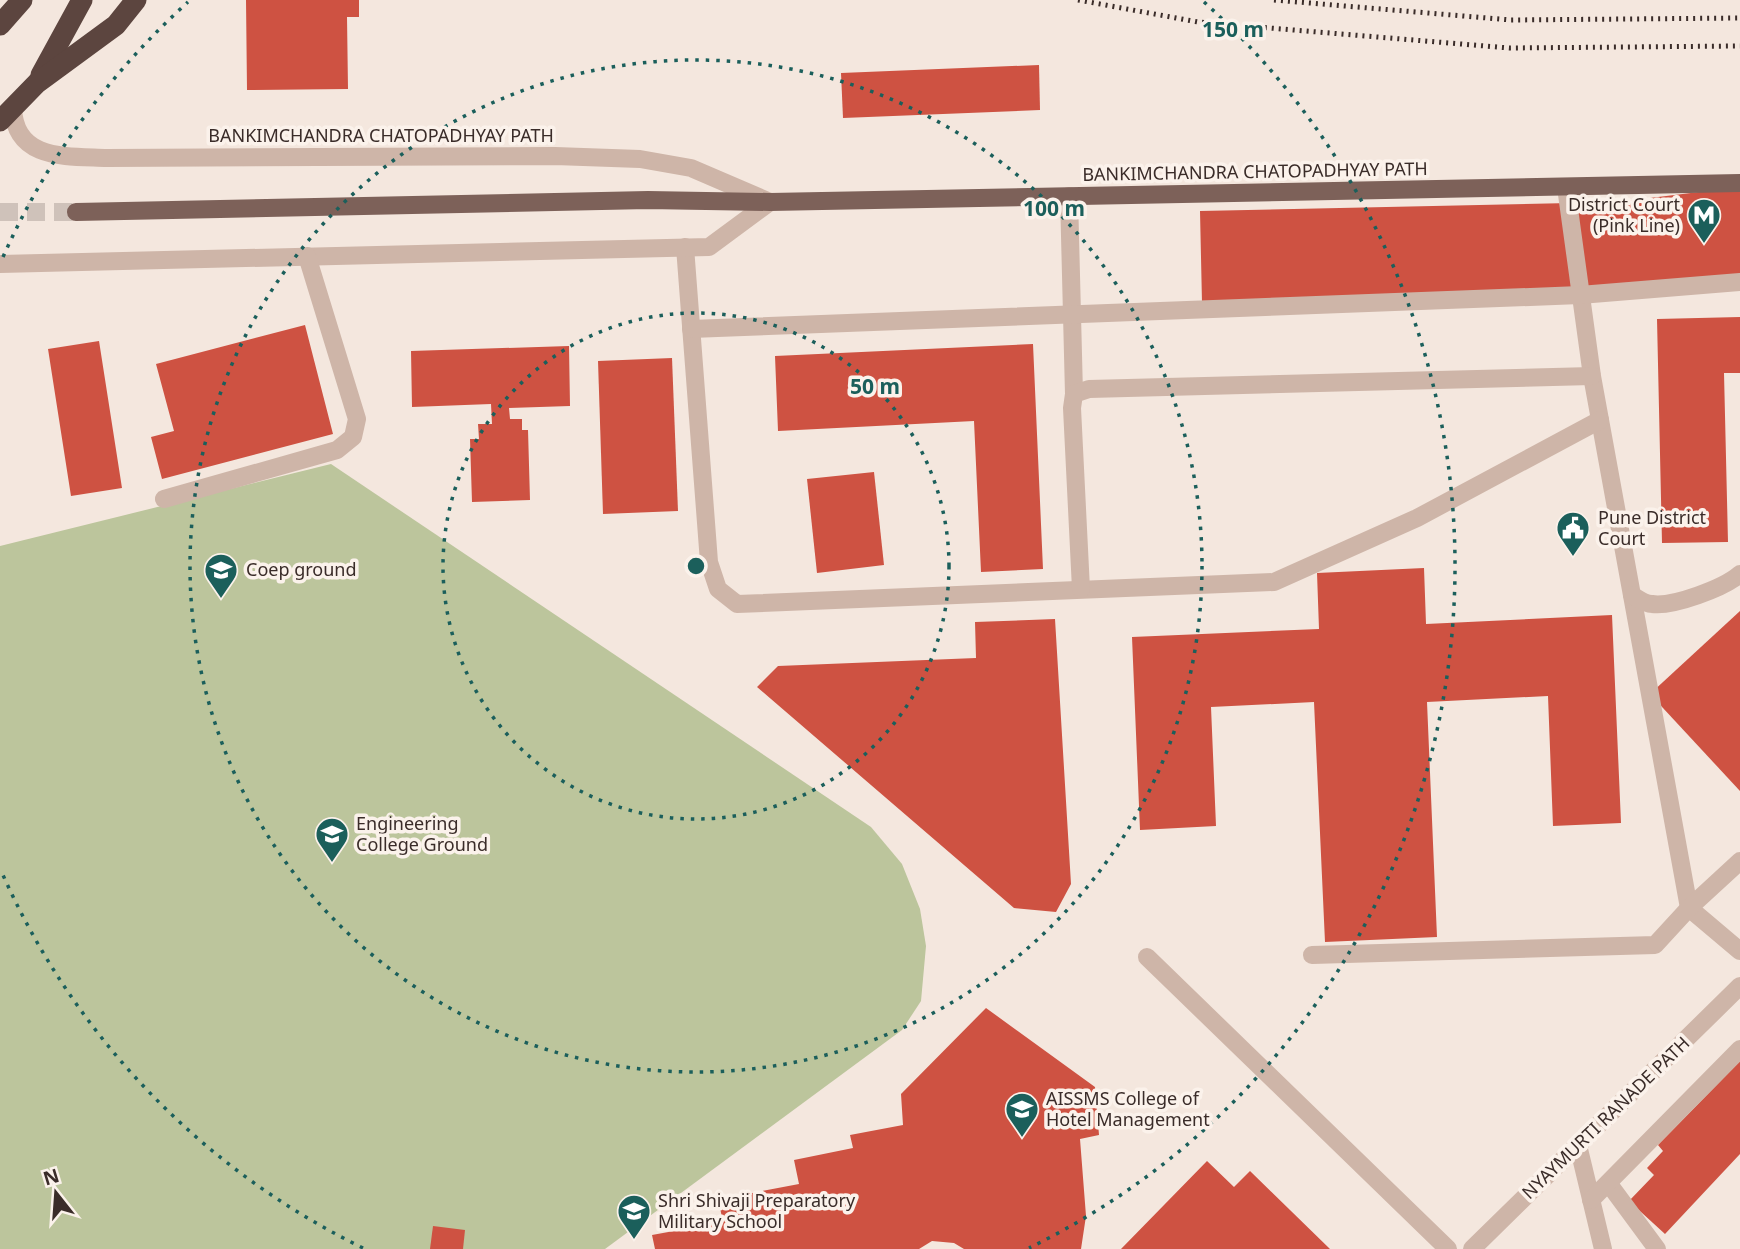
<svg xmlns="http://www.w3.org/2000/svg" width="1740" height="1249" font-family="'Noto Sans',sans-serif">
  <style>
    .green { fill: #bcc59c }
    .building { fill: #ce5242 }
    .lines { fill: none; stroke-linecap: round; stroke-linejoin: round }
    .major-tunnel { stroke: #cfc2ba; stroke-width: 18; stroke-dasharray: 18 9; stroke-linecap: butt }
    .minor { stroke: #ceb5a8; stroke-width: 18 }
    .major { stroke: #7d6159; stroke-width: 18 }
    .highway { stroke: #5c453f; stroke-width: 21 }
    .rail { stroke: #3a2c29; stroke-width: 5; stroke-dasharray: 2 5; stroke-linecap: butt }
    .ring { fill: none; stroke: #1b5f5b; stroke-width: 3.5; stroke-dasharray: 3.5 7 }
    .labels { text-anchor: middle; stroke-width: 7; stroke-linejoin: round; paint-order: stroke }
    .street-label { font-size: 18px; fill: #3a2c29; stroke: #fbf2eb }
    .poi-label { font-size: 18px; fill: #3a2c29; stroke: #fbf2eb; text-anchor: start }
    .centre { fill: #1b5f5b; stroke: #fbf2eb; stroke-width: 3.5 }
    .ring-label { font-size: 21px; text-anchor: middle; font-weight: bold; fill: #1b5f5b; stroke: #fbf2eb; stroke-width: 7; stroke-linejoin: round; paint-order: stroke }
  </style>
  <rect width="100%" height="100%" fill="#f4e7de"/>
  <polygon class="green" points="331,464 871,827 902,864 920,909 926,946 921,1001 902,1030 605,1249 0,1249 0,546"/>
  <g class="building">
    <polygon points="246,0 359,0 359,17 347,17 348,89 247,90"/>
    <polygon points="1039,65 1040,110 843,118 841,73"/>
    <polygon points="1740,187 1740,275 1620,286 1202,303 1200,211 1617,202"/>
    <polygon points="1740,317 1740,373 1724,373 1728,542 1662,543 1657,319"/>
    <polygon points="305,325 333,434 162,479 151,437 174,431 156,364"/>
    <polygon points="99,341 122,488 71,496 48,349"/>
    <polygon points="1033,344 1043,569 981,572 974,421 778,431 775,356"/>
    <polygon points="569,346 570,406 509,408 510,419 522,419 522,430 528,430 530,500 472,502 470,439 479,439 478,424 492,424 491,404 412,407 411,351"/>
    <polygon points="672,358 678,511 603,514 598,361"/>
    <polygon points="874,472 884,565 817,573 807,479"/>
    <polygon points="1424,568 1426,624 1612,615 1621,823 1553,826 1548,696 1427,702 1437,937 1325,942 1314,702 1211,707 1216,826 1140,830 1132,637 1319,629 1317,573"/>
    <polygon points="1740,611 1740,791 1650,694"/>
    <polygon points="1055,619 1071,884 1056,912 1014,908 757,687 778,666 976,658 975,622"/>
    <polygon points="986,1008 1095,1087 1099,1135 1080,1139 1086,1216 1081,1249 964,1249 954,1243 932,1241 919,1249 655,1249 652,1235 723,1222 720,1208 748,1202 747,1194 799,1184 794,1160 853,1148 850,1135 903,1125 901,1094"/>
    <polygon points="1740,1061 1740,1154 1665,1234 1629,1201 1654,1175 1647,1168 1663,1151 1658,1145"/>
    <polygon points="1207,1161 1234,1187 1250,1171 1330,1249 1121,1249"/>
    <polygon points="433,1226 465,1230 463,1249 430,1249"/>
  </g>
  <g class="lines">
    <polyline class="major-tunnel" points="0,212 76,212"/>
    <g class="minor">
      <path d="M13,108c2,53 54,48 94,50l448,-2 85,3 51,9 79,34"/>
      <polyline points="1566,187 1592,376 1689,908 1740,951"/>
      <polyline points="1069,196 1074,394"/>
      <polyline points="685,247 709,562 718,589 737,604 1274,582 1417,518 1600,420"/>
      <polyline points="0,264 709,247 770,202"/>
      <polyline points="691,329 1580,295 1740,282"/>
      <polyline points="164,499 337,450 353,437 357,419 307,256"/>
      <polyline points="1081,589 1072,408 1074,394 1089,389 1592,376"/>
      <path d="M1632,595c5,3 13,9 20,9 21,3 72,-16 88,-30"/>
      <polyline points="1312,955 1655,945 1689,908 1740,861"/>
      <polyline points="1147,957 1448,1249"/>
      <polyline points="1578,1145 1603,1249"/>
      <polyline points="1609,1184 1657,1249"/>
      <polyline points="1591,1200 1740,1049"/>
      <polyline points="1472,1249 1740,986"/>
    </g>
    <polyline class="major" points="76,212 648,200 770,202 1740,183"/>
    <g class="highway">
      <polyline points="0,25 22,0"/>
      <polyline points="41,75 82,0"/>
      <polyline points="0,121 37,83 116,25 136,0"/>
    </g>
    <g class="rail">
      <polyline points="1078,0 1198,22 1509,48 1740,46"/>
      <polyline points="1274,0 1511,20 1740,18"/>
    </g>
  </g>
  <g class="ring">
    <circle cx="696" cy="566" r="253"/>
    <circle cx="696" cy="566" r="506"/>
    <path d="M363 1248A759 759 0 0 1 3 875M3 257A759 759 0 0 1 188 2M1204 2A759 759 0 0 1 1029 1248"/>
  </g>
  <defs>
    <symbol id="metro-pin" viewBox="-11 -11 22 30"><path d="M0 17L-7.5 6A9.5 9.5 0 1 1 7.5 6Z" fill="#1b5f5b" stroke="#fbf2eb"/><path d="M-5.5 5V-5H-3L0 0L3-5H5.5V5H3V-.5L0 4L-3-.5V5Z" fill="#fff"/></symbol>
    <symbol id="civic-pin" viewBox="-11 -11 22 30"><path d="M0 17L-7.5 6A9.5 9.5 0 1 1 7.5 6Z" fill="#1b5f5b" stroke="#fbf2eb"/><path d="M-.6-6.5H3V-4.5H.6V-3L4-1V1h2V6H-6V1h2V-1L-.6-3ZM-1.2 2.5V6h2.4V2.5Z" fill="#fff"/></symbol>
    <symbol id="university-pin" viewBox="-11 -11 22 30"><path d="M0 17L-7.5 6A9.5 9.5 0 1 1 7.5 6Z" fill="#1b5f5b" stroke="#fbf2eb"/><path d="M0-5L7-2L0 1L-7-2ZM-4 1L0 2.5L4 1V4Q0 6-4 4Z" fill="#fff"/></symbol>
    <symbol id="school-pin" viewBox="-11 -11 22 30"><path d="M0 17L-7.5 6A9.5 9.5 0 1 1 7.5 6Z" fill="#1b5f5b" stroke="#fbf2eb"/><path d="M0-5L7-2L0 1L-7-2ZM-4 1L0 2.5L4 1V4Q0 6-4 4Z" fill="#fff"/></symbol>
  </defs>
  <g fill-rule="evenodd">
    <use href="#metro-pin" x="1685" y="196" width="38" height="52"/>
    <use href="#civic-pin" x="1554" y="509" width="38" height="52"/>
    <use href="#university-pin" x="202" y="551" width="38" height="52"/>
    <use href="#university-pin" x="313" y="815" width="38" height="52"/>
    <use href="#university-pin" x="1003" y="1090" width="38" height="52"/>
    <use href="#school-pin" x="615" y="1192" width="38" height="52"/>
  </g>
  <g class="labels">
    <g class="street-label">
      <text x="381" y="142">BANKIMCHANDRA CHATOPADHYAY PATH</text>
      <text transform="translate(1255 172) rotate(-1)" y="6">BANKIMCHANDRA CHATOPADHYAY PATH</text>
      <text transform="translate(1606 1118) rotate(-44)" y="6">NYAYMURTI RANADE PATH</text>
    </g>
    <g class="poi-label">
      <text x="1680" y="211" text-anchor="end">District Court<tspan x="1680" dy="21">(Pink Line)</tspan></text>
      <text x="1598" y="524">Pune District<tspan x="1598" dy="21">Court</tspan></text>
      <text x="246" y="576">Coep ground</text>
      <text x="356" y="830">Engineering<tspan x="356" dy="21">College Ground</tspan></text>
      <text x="1046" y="1105">AISSMS College of<tspan x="1046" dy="21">Hotel Management</tspan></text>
      <text x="658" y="1207">Shri Shivaji Preparatory<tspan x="658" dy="21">Military School</tspan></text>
    </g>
  </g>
  <circle cx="696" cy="566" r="10" class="centre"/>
  <g class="ring-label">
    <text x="1233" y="37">150 m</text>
    <text x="1054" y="216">100 m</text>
    <text x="875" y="394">50 m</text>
  </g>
  <g transform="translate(56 1193) rotate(343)" stroke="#fbf2eb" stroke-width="5" paint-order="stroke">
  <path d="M0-5L12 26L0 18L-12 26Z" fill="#3a2c29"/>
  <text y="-10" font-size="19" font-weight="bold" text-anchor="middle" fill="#3a2c29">N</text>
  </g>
</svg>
